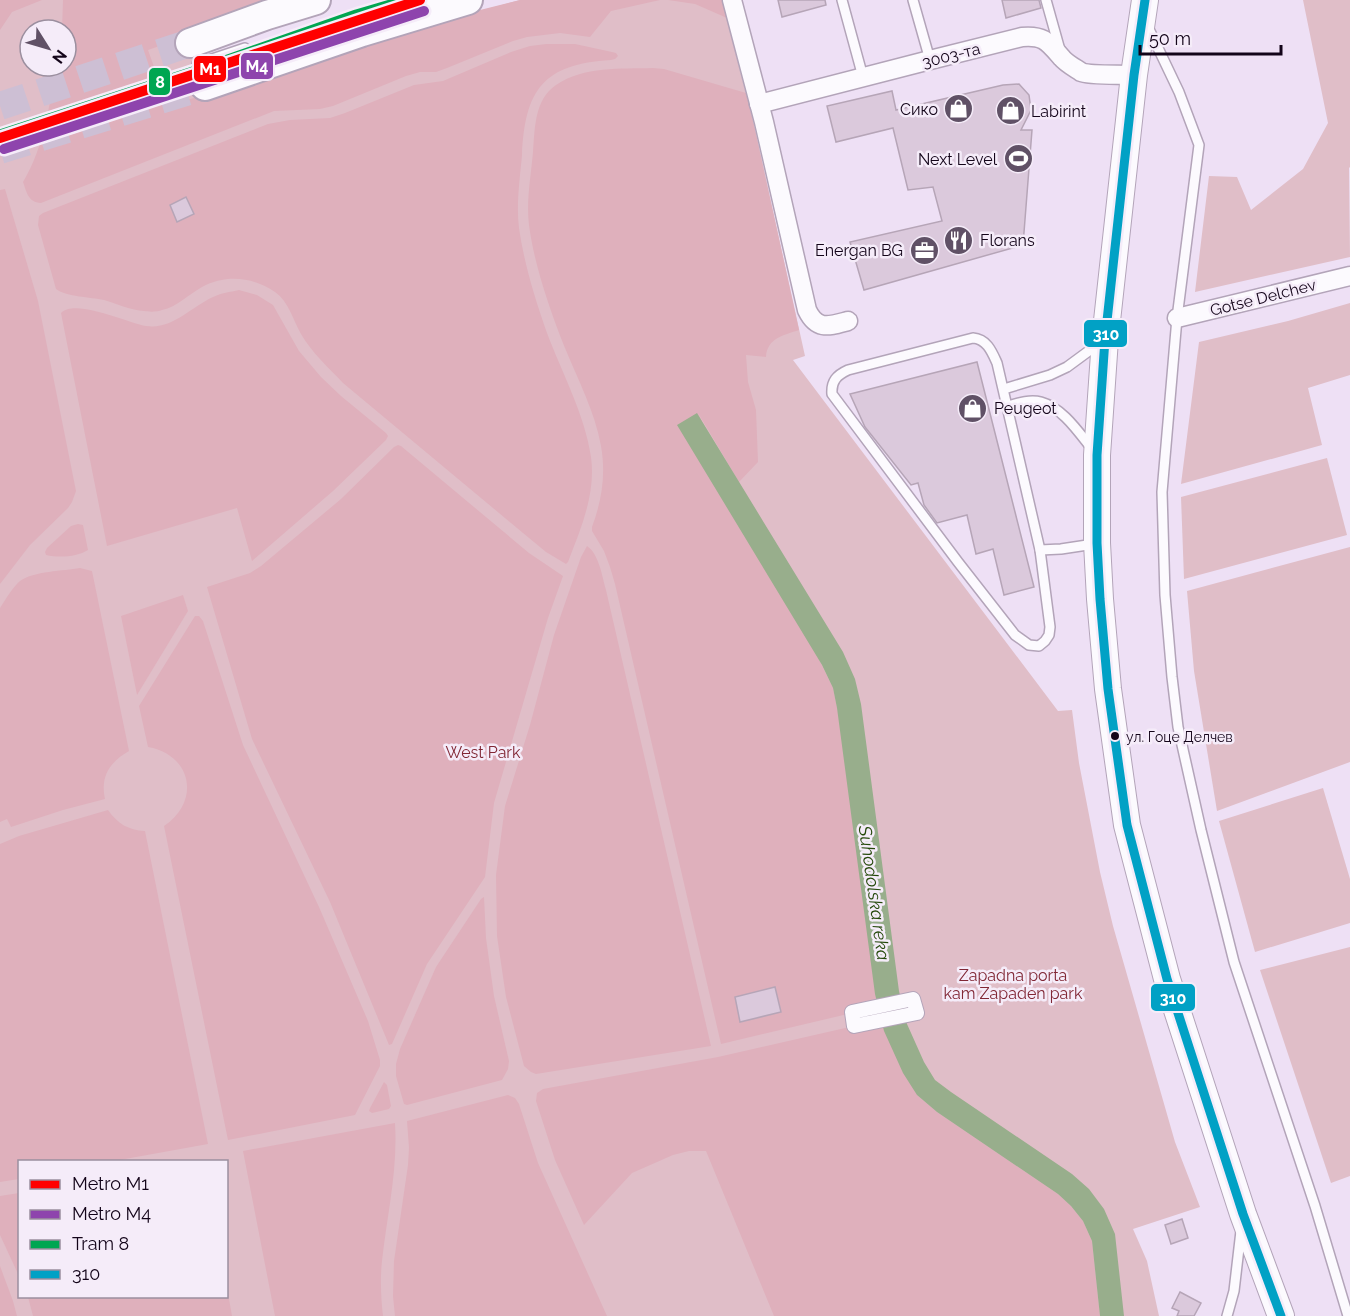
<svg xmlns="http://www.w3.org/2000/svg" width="1350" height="1316" font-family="Raleway,sans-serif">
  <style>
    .green { fill: #e0bec8; fill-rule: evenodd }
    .forest { fill: #dfb0bc }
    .water { fill: #98ae8c }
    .building { fill: #dbc9dc; stroke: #b6a5b7; stroke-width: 1.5 }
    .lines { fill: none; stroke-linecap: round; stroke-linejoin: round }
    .primary-tunnel { stroke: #cdbfd4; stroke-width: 28; stroke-dasharray: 28 14; stroke-linecap: butt }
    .service-casing { stroke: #b3a4b9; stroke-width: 12 }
    .pedestrian-casing { stroke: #b3a4b9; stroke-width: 16 }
    .minor-casing { stroke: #b3a4b9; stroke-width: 21 }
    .secondary-casing { stroke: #b3a4b9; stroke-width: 28 }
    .primary-casing { stroke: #b3a4b9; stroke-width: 32 }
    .service { stroke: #fcfafe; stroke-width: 9 }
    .pedestrian { stroke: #fcfafe; stroke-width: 14 }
    .minor { stroke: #fcfafe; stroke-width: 18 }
    .secondary { stroke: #fcfafe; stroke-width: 26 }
    .primary { stroke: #fcfafe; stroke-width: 28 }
    .bus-1-casing { stroke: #f5ecf9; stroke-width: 14 }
    .bus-1 { stroke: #01a1c5; stroke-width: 9 }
    .tram-1-casing { stroke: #f5ecf9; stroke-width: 14 }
    .tram-1 { stroke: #00a651; stroke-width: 9 }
    .metro-1-casing { stroke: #f5ecf9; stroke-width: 15 }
    .metro-2-casing { stroke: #f5ecf9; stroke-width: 15 }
    .metro-1 { stroke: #f00; stroke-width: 10 }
    .metro-2 { stroke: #8e44ad; stroke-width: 10 }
    .bus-dot { fill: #130419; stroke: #f5ecf9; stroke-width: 2 }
    .labels { text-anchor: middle; stroke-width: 5; stroke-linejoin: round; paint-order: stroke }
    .bus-label { font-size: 14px; fill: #130419; stroke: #f5ecf9; text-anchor: start }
    .street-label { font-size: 16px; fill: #130419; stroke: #f5ecf9 }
    .poi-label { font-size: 16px; fill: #130419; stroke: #f5ecf9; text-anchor: end }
    .park-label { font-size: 16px; fill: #812735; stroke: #f5ecf9 }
    .water-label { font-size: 18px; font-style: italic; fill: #25490b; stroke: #f5ecf9 }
    .line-badge { stroke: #f5ecf9; stroke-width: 2 }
    .badge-label { font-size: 16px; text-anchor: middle; font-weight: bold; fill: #fff }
  </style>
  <rect width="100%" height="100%" fill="#eee0f5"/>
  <g class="green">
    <path d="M0,0h293l-105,37 17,49 315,-86h202l32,125 51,231 -12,4 265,351 14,-1 7,53 21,109 13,54 62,216 25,65 -67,22 14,32 12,55h-1159zM30,30h36v36h-36zM20,1162h206v134h-206z"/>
    <polygon points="1303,0 1350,0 1350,167 1349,168 1350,257 1195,292 1209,176 1237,177 1251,210 1303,169 1328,123"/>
    <polygon points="1350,303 1350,375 1308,388 1322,445 1181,484 1199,342 1288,321"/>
    <polygon points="1327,458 1347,535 1184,579 1181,497"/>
    <polygon points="1350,547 1350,762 1217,811 1194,671 1187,591"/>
    <polygon points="1323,788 1350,879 1350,923 1255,952 1219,821"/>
    <polygon points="1350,947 1350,1176 1331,1183 1260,970"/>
  </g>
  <g class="forest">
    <polygon points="0,0 42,0 12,12 0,30"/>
    <path d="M63,0h230l-145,50 20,56 284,-89 68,-17h140l-49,11 -21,26 -30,-4 -33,4 -14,4 -66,27 -11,4h-16l-14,4 -73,30 -13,3 -46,2 -233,92c-13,-1 -14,-10 -18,-21 21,-34 26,-77 34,-116h9v-36h-4z"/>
    <polygon points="668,0 722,0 727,18 695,4"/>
    <path d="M546,44h29l37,8 4,1 2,3 -3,3 -4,1c-68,4 -86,30 -89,95 -2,23 -6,49 -3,73 5,35 16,71 28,105 15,40 38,82 44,124 5,37 -10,71 -23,105l-2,2 -20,-12 -23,-19 -180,-150c-14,-15 -31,-30 -42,-49 -8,-14 -12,-32 -26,-42 -22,-15 -49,-18 -73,-5 -13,7 -25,20 -40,23 -4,2 -13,2 -18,1 -13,-1 -27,-7 -40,-11 -14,-3 -37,-3 -48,-11l-18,-64 1,-9 4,-3 225,-89 22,-4 40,-2 15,-5 69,-28 29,-4 68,-29 19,-6z"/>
    <path d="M653,68l11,1 82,24 8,32 45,205c-15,5 -32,8 -33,27l-20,-2 2,27 8,28 2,52 -19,20 -41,-69 135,275 84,407 20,17 121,82 13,12 12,15 9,20 8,75h-326l-68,-165h-17l-16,4 -41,18 -48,52 -29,-65 -19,-59 1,-8 6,-4 175,-32 136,-31 -2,-13 -131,31 -106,-460 -5,-17 -6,-16 -12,-20v-4c10,-27 14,-53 9,-81 -6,-34 -23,-66 -36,-98 -15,-37 -31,-84 -36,-123 -3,-24 2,-49 4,-73 2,-23 1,-52 23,-67 28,-19 65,-16 97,-17z"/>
    <polygon points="5,189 38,301 76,491 72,502 68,508 30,545 0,584 0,190"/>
    <path d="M239,290l18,5 16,10 26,46 22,26 20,19 45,37 2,3 -2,4 -53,51 -81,70 -15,-53 -130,38 -46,-233c15,-15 66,10 85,13 26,4 45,-19 67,-29 8,-4 17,-5 26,-7z"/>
    <polygon points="398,445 401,446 529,553 563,576 548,618 494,803 485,877 427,964 392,1044 389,1045 330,902 252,739 207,587 250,573 261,566 341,499 394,447"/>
    <path d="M78,524l5,1 5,25c-11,7 -29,8 -42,5l-1,-3 2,-4 24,-22z"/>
    <path d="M587,546c12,8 15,30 19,44l105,456 -175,28 -5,-2 -7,-6 -18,-69 -9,-61 -1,-61 9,-69 25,-81 24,-90 27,-78z"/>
    <path d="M80,568l12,3 37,180c-19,11 -29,25 -24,48l-42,11 -52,17 -4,-8 -7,3v-214c6,-9 12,-20 20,-27 14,-10 43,-10 60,-13z"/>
    <polygon points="183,595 188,611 137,695 121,616"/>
    <path d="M195,616h4l4,5 40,124 76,162 49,114 12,39v6l-25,49 -127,25 -64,-314c37,-25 28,-71 -16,-79l-9,-41z"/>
    <path d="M108,810c10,14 20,20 37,21l63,313 -94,17 -94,1 -1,17 -19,3v-338l19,-8z"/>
    <polygon points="484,897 486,938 494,996 509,1061 508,1069 502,1080 407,1105 404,1104 396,1076 396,1064 400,1049 436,967 481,899"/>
    <polygon points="384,1082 387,1085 391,1106 389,1109 372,1113 369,1111 370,1108"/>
    <polygon points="508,1095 515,1098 519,1104 538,1163 607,1316 395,1316 393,1296 394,1261 408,1165 409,1148 407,1121"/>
    <path d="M395,1123c3,47 -8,92 -13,138 -2,18 -1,37 1,55h-108l-32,-165z"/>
    <polygon points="19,1193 20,1193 19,1276 0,1235 0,1196"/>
    <polygon points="0,1266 13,1301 17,1316 0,1316"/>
    <polygon points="227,1288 232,1316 33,1316 28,1297 226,1296"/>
  </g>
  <polygon class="water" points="697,413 843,652 855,679 861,704 899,991 907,1024 924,1062 935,1080 951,1092 1072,1174 1089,1189 1104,1209 1115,1234 1124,1316 1100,1316 1092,1241 1083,1221 1071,1206 1058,1194 937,1112 917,1095 903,1073 884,1031 875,994 837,708 833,688 822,665 677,425"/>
  <g class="building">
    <polygon points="778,0 825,0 826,5 782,17"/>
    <polygon points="1002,0 1039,0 1041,8 1006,18"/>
    <polygon points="1019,84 1029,95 1031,110 1021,130 1032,130 1023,245 864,290 850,242 942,221 933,187 908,190 893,128 836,142 827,106 892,91 896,110 1003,85"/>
    <polygon points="186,197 194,214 177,222 170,205"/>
    <polygon points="977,362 1034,587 1004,595 993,549 976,554 967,515 937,523 924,505 918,483 911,485 873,437 865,427 850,394"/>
    <polygon points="775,987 781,1012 740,1022 735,997"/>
    <polygon points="1182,1219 1188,1238 1171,1244 1165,1225"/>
    <polygon points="1180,1292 1201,1303 1194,1316 1177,1316 1179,1311 1172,1308"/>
  </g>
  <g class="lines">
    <g class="primary-tunnel">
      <polyline points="0,106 190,43"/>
      <polyline points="0,150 205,86"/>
    </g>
    <defs>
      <g id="service">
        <polyline points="842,0 863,77"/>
        <polyline points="913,0 930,60"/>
        <polyline points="1046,0 1060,50"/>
        <polyline points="1148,27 1179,92 1199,145 1177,318 1162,492 1165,595 1172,677 1178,727 1201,830 1234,962 1315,1206 1348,1316"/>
        <polyline points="197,64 245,48"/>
        <path d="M973,338c14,1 19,14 24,25l43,187 10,77 -1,8 -4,6 -6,5 -10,-1 -14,-10 -57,-73 -126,-168c-1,-13 5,-19 16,-24z"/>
        <polyline points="1004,389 1050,375 1067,367 1101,342"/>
        <path d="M1008,406c10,-3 22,-7 33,-4 22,6 38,31 52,48"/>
        <polyline points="1040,550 1061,549 1094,544"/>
        <polyline points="1227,1316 1234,1291 1241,1231"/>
      </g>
      <polygon id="pedestrian" points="913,999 917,1013 854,1026 852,1012"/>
      <g id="minor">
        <path d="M732,0l32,122 43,188c10,21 22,16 41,11"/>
        <path d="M759,104l171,-44 92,-23c22,-2 26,5 40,21 4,5 13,10 19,14 9,4 41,2 53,3"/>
        <polyline points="1177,318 1350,276"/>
      </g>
      <polyline id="secondary" points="1145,0 1134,75 1105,339 1097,455 1097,543 1100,599 1108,689 1127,825 1167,979 1243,1214 1281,1316"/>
      <g id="primary">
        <polyline points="190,43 267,15 316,0"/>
        <polyline points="205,86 362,32 468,0"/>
      </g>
    </defs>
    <use href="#service" class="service-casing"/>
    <use href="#pedestrian" class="pedestrian-casing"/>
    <use href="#minor" class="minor-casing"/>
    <use href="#secondary" class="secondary-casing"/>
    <use href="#primary" class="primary-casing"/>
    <use href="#service" class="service"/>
    <use href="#pedestrian" class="pedestrian"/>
    <use href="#minor" class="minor"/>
    <use href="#secondary" class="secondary"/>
    <use href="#primary" class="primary"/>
    <defs>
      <polyline id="bus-1" points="1145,0 1134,75 1105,339 1097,455 1097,543 1100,599 1108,689 1127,825 1167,979 1243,1214 1281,1316"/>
    </defs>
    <use href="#bus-1" class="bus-1-casing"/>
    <use href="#bus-1" class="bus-1"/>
    <defs>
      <polyline id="tram-1" points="0,134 199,69 356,14 404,0"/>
    </defs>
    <use href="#tram-1" class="tram-1-casing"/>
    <use href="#tram-1" class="tram-1"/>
    <defs>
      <polyline id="metro-1" points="0,138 420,0"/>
      <polyline id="metro-2" points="4,149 424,11"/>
    </defs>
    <use href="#metro-1" class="metro-1-casing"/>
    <use href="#metro-2" class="metro-2-casing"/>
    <use href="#metro-1" class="metro-1"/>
    <use href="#metro-2" class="metro-2"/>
  </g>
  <defs>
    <symbol id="shop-disc" viewBox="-11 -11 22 22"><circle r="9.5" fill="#605166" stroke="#f5ecf9"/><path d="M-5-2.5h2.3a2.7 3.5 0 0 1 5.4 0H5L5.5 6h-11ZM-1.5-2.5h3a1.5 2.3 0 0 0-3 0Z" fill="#fff"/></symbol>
    <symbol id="stadium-disc" viewBox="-11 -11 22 22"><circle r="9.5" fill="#605166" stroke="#f5ecf9"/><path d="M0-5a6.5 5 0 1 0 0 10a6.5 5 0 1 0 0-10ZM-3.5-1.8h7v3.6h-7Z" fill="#fff"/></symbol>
    <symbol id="restaurant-disc" viewBox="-11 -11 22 22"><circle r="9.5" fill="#605166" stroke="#f5ecf9"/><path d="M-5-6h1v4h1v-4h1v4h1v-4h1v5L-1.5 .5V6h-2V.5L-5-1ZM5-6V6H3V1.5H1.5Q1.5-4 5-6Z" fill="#fff"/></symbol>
    <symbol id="office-disc" viewBox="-11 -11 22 22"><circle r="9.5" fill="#605166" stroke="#f5ecf9"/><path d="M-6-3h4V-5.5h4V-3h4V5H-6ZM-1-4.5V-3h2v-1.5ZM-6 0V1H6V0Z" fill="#fff"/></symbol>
  </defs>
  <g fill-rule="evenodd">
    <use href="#shop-disc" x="942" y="92" width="33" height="33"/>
    <use href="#shop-disc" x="994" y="94" width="33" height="33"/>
    <use href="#stadium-disc" x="1002" y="142" width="33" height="33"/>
    <use href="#restaurant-disc" x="942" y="224" width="33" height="33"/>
    <use href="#office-disc" x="908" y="234" width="33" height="33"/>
    <use href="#shop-disc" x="956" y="392" width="33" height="33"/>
  </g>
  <circle class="bus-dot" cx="1115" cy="736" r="5"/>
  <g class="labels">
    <g class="bus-label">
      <text x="1126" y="742">ул. Гоце Делчев</text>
    </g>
    <g class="street-label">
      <text transform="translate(951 55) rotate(-14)" y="6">3003-та</text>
      <text transform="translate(1263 297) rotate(-14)" y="6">Gotse Delchev</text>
    </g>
    <g class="poi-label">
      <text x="938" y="115">Сико</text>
      <text x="1031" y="117" text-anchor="start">Labirint</text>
      <text x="997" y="165">Next Level</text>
      <text x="980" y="246" text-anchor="start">Florans</text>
      <text x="903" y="256">Energan BG</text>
      <text x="994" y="414" text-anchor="start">Peugeot</text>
    </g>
    <g class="park-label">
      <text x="483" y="758">West Park</text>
      <text x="1013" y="981">Zapadna porta<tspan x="1013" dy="18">kam Zapaden park</tspan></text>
    </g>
    <g class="water-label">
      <text transform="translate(874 893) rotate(82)" y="6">Suhodolska reka</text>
    </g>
  </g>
  <g class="line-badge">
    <rect x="240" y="52" width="34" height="28" rx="6" fill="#8e44ad"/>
    <rect x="193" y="55" width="34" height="28" rx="6" fill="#f00"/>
    <rect x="148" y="67" width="23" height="29" rx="6" fill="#00a651"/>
    <rect x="1083" y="319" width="45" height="29" rx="6" fill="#01a1c5"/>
    <rect x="1150" y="983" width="46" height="29" rx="6" fill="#01a1c5"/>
  </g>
  <g class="badge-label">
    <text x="257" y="72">M4</text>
    <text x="210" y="75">M1</text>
    <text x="160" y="88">8</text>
    <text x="1106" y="340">310</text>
    <text x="1173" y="1004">310</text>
  </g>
  <rect x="18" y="1160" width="210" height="138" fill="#f5ecf9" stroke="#9b8f9f" stroke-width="1.5"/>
  <rect x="30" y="1180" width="30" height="9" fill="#ff0000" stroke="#9b8f9f" stroke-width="1.5"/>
  <text x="72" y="1190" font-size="18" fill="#130419">Metro M1</text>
  <rect x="30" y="1210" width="30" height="9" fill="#8e44ad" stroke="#9b8f9f" stroke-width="1.5"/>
  <text x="72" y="1220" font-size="18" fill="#130419">Metro M4</text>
  <rect x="30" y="1240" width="30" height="9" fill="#00a651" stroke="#9b8f9f" stroke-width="1.5"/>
  <text x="72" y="1250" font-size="18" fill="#130419">Tram 8</text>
  <rect x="30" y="1270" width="30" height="9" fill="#01a1c5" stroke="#9b8f9f" stroke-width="1.5"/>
  <text x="72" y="1280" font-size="18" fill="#130419">310</text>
  <g transform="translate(48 48) rotate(127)"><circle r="28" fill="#f5ecf9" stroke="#9b8f9f" stroke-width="1.5"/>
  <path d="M0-4.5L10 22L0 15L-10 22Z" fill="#605166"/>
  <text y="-9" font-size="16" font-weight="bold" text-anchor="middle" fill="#130419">N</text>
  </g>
  <path d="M1140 45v9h141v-9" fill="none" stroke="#130419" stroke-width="3"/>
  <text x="1149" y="45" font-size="18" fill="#130419" stroke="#f5ecf9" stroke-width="4.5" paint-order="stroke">50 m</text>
</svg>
